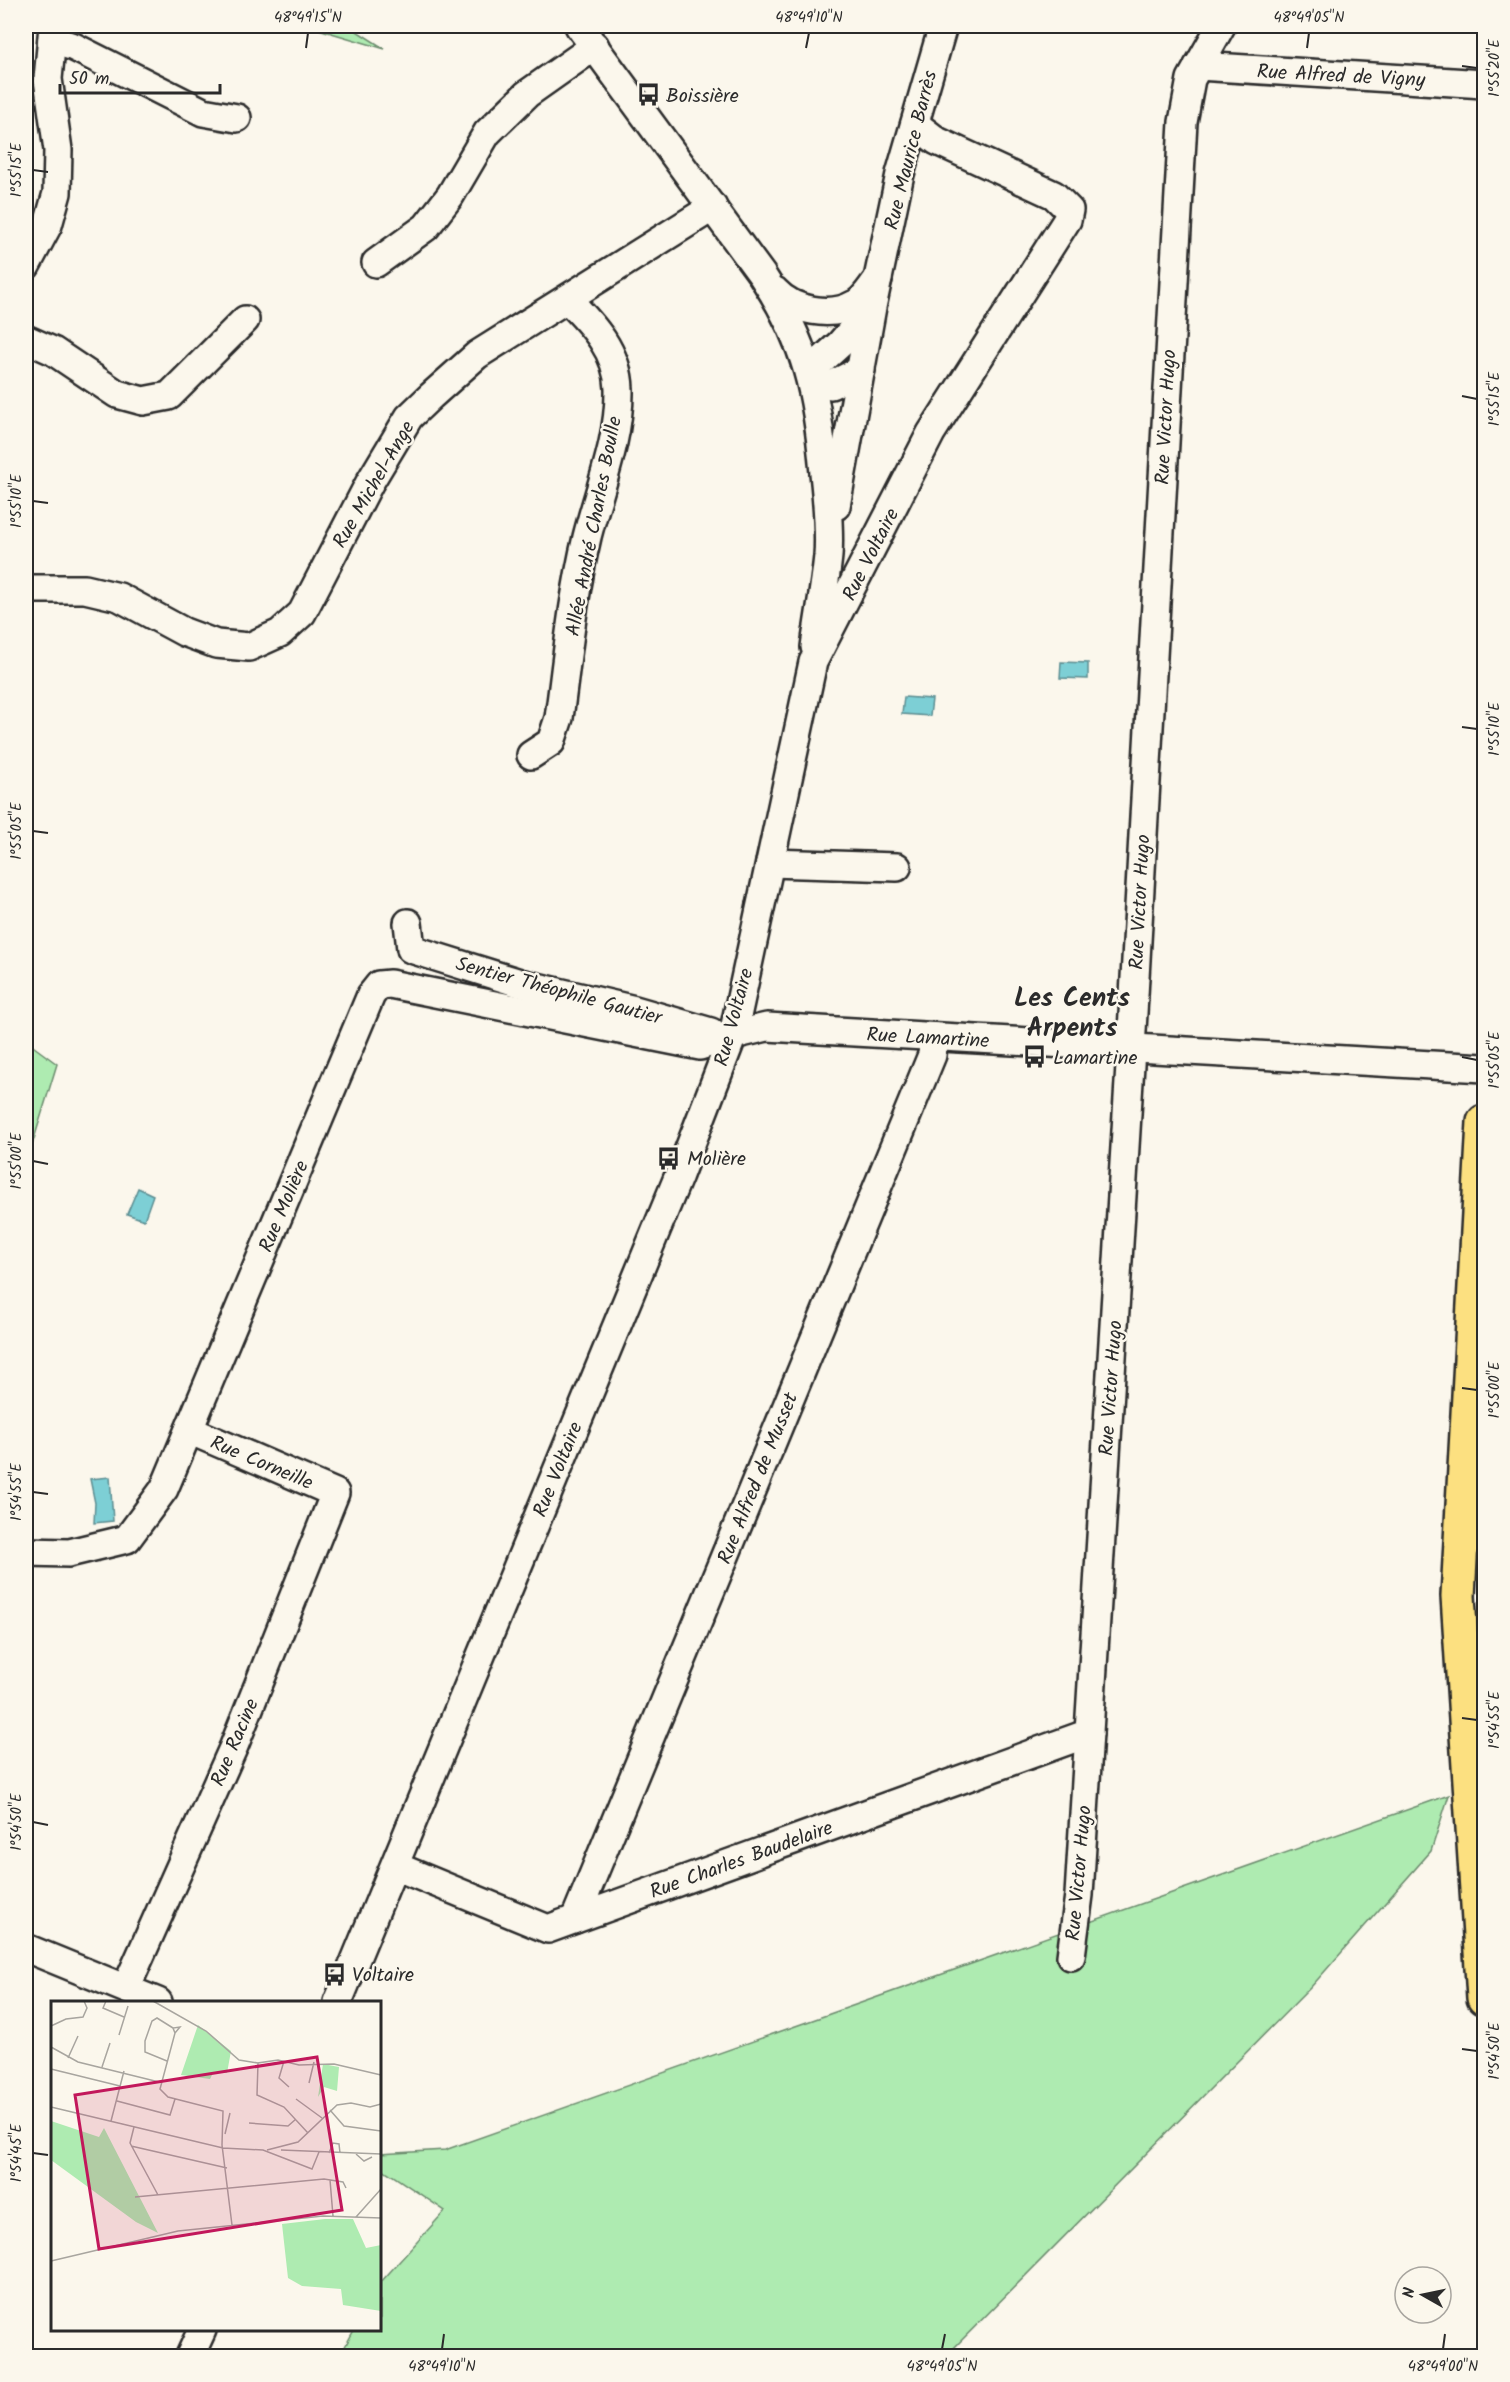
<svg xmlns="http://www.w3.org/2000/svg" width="1510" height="2382" font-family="Kalam,sans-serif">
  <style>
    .green { fill: #aeebb1; stroke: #6c8b6e; stroke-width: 1.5 }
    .water { fill: #7dcfd5; stroke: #5c8d91; stroke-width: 1.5 }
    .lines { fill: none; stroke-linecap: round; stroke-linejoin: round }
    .minor-casing { stroke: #2b2b2b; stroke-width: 32 }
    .major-casing { stroke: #2b2b2b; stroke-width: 38 }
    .minor { stroke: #fbf7ec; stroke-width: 27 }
    .major { stroke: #fce080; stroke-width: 33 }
    .ticks { fill: none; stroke: #2b2b2b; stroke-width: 2 }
    .labels { text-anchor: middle; stroke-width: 5; stroke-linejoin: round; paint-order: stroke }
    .street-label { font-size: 20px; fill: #2b2b2b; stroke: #fbf7ec }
    .poi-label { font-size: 20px; fill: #2b2b2b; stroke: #fbf7ec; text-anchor: start }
    .district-label { font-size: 26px; font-weight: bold; fill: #2b2b2b; stroke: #fbf7ec }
    .inset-road { fill: none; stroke: #a8a59f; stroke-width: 1.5 }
    .view { fill: #c2185b; fill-opacity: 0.15; stroke: #c2185b; stroke-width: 3 }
    .inset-edge { fill: none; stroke: #2b2b2b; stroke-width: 3 }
    .neatline { fill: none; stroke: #2b2b2b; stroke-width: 2 }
    .ticks-label { font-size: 15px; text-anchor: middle; fill: #2b2b2b }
  </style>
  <rect width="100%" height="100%" fill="#fbf7ec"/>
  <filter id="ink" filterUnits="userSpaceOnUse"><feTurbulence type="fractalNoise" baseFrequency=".0167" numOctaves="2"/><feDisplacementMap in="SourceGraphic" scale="12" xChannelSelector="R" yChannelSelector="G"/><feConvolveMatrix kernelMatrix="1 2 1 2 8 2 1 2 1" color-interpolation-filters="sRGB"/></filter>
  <g filter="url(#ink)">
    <g class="green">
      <polygon points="308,26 349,26 385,49"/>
      <polygon points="26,1041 57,1064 26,1165"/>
      <polygon points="1449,1795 1431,1851 1311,1987 946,2356 340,2356 354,2330 380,2330 380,2283 445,2211 380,2167 380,2154 445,2150"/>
    </g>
    <g class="water">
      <polygon points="1061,662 1088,663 1088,679 1060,678"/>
      <polygon points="904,697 932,699 930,716 902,714"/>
      <polygon points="138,1188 153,1195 144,1220 127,1214"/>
      <polygon points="110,1477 113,1521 94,1523 95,1503 90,1479"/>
    </g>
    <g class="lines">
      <defs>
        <g id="minor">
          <path d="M579,26l183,249c45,69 55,117 62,198 3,27 6,56 4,83 -3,30 -9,61 -13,91"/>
          <polyline points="52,40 74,47 203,112 237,118"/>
          <polyline points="1198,66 1484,84"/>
          <polyline points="376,263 426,227 450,196 487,133 527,94 595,46"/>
          <polyline points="26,266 48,225 57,193 58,150 48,79 53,26"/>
          <path d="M775,291c18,20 56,27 80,13 9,-4 16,-17 23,-25"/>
          <polyline points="26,339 53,351 117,394 143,401 169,396 245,320"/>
          <polyline points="810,376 820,362 840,344 871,308"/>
          <polyline points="812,382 831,385 861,370"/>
          <polyline points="836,506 872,307 900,174 943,26"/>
          <polyline points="26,589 85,589 119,597 184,632 216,644 249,647 280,633 302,613 370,482 409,417 431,396 477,355 713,207"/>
          <path d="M531,755l20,-13 8,-24c8,-60 14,-122 28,-181 12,-48 33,-98 32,-148 -1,-37 -26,-64 -51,-89"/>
          <polyline points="770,863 897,867"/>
          <polyline points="408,923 411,949 520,983 635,1010 711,1032"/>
          <polyline points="26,1552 69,1553 127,1539 164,1489 371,995 379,985 390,984 700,1046 733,1035 767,1027 1484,1068"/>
          <polyline points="395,1866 548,1929 1089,1733"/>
          <polyline points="575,1919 932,1055 934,1037"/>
          <polyline points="26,1948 158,2002"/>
          <polyline points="1071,1956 1079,1895 1131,1049 1183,122 1191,79 1221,26"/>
          <polyline points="126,1988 234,1746 335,1493 189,1430"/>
          <polyline points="338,2002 679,1175 733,1035 813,662 931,433 1067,220 1069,210 1054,195 937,141 915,124"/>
          <polyline points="190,2356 202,2330"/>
        </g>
        <polyline id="major" points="1484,1122 1458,1596 1484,1998"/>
      </defs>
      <use href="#minor" class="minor-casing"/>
      <use href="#major" class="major-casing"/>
      <use href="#minor" class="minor"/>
      <use href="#major" class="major"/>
    </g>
  </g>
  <path class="ticks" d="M306,48l2,-15M806,48l3,-15M1307,48l2,-15M1462,66l15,2M33,170l15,2M1462,396l15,3M33,501l15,2M1462,727l15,2M33,831l15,2M1462,1057l15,3M33,1161l15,3M1462,1388l15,2M33,1492l15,2M1462,1718l15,2M33,1822l15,3M1462,2049l15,2M33,2153l15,2M442,2349l2,-15M942,2349l3,-15M1443,2349l2,-15"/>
  <defs>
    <symbol id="bus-bare" viewBox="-9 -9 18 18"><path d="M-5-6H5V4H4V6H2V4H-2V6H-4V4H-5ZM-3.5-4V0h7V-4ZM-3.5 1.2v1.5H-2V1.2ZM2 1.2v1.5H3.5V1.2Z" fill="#2b2b2b" stroke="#fbf7ec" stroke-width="2.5" paint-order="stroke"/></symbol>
  </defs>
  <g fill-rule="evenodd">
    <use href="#bus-bare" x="632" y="78" width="33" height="33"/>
    <use href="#bus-bare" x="1018" y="1040" width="33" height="33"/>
    <use href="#bus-bare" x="652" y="1142" width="33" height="33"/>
    <use href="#bus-bare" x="318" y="1958" width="33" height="33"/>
  </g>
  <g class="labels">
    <g class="street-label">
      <text transform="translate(1341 75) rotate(3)" y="7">Rue Alfred de Vigny</text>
      <text transform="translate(910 150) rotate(-76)" y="7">Rue Maurice Barrès</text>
      <text transform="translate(1165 417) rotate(-87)" y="7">Rue Victor Hugo</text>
      <text transform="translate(373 484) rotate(-60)" y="7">Rue Michel-Ange</text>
      <text transform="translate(593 526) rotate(-79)" y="7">Allée André Charles Boulle</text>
      <text transform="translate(870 554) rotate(-63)" y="7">Rue Voltaire</text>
      <text transform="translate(1139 902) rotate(-87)" y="7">Rue Victor Hugo</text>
      <text transform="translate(559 990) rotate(15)" y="7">Sentier Théophile Gautier</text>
      <text transform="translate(733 1017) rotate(-75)" y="7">Rue Voltaire</text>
      <text transform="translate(928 1037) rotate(3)" y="7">Rue Lamartine</text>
      <text transform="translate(283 1206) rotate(-67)" y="7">Rue Molière</text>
      <text transform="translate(1110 1388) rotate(-86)" y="7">Rue Victor Hugo</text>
      <text transform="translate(262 1462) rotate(23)" y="7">Rue Corneille</text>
      <text transform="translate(557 1469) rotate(-68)" y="7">Rue Voltaire</text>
      <text transform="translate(757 1478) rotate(-68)" y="7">Rue Alfred de Musset</text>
      <text transform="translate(234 1742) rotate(-67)" y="7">Rue Racine</text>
      <text transform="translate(741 1859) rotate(-20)" y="7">Rue Charles Baudelaire</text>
      <text transform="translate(1078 1873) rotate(-85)" y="7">Rue Victor Hugo</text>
    </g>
    <g class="poi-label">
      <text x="666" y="102">Boissière</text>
      <text x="1053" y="1064">Lamartine</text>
      <text x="687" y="1165">Molière</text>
      <text x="352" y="1981">Voltaire</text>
    </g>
    <g class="district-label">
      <text x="1072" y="1006">Les Cents<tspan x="1072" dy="30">Arpents</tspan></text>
    </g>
  </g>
  <g transform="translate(51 2001)">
    <rect width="330" height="330" fill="#fbf7ec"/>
    <path d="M147,24l33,26 -4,22h-14l-3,6 -29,-4zM272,63l16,3 -2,24 -13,-4 -6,10zM0,120l48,16 5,-9 54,105 -22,-11 -85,-62zM274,218h28l13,29 15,-3v66l-38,-6 -2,-16 -39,-3 -14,-8 -6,-54z" fill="#aeebb1"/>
    <path class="inset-road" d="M55,0l-3,7 21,9M102,0l53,30 33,29 19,3M0,25l15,-7 17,-2 4,-9 -3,-7M129,26l-5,6 -2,-5zM124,32l-15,56 8,8 55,14 -1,34 10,80M68,34l9,-29M0,46l27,15 81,20M17,57l10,-22M116,60l-22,-9v-11l7,-20 5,-3 16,10M233,60l-5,17 10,9M51,66l8,-24M0,68l69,17M258,82l5,-21M245,98l26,19M66,100l53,14 5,-16M0,106l172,41 40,2 49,19 7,-17M279,109l14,16 37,5M60,120l13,-50M198,122l39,3 8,-7M83,126l-4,16 28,52M257,132l-24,-26 -27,-12 1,-32 20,-3 21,5 35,-1 47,11M174,133l5,-21M80,145l96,22M216,149l31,-8 39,-37 14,-2 19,4 11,-3M230,149l100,4M278,152l4,-10 6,1 1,9M305,153l8,7 8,-4M279,179l3,36M84,196l189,-18 19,3 3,6M305,216l25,-28M0,260l127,-30 145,-15 58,2"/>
    <path class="view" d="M266,56l25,153 -243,39 -24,-154z"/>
    <rect width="330" height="330" class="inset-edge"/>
  </g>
  <rect width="1510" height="2382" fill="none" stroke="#fbf7ec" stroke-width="66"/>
  <g transform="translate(1423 2295) rotate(279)"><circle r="28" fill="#fbf7ec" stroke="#a8a59f" stroke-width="1.5"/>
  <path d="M0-4.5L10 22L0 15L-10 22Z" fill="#2b2b2b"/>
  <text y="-9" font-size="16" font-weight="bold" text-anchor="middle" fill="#2b2b2b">N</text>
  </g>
  <path d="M60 84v9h160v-9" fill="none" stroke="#2b2b2b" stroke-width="3"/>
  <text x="69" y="84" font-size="18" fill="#2b2b2b" stroke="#fbf7ec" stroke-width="4.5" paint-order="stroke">50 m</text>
  <rect x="33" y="33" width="1444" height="2316" class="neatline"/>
  <g class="ticks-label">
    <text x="308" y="22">48°49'15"N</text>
    <text x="809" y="22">48°49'10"N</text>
    <text x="1309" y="22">48°49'05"N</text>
    <text transform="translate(1494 68) rotate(-90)" y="5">1°55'20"E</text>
    <text transform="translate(16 170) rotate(-90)" y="5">1°55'15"E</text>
    <text transform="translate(1494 399) rotate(-90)" y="5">1°55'15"E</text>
    <text transform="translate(16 501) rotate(-90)" y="5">1°55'10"E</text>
    <text transform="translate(1494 729) rotate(-90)" y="5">1°55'10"E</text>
    <text transform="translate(16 831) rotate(-90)" y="5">1°55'05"E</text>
    <text transform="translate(1494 1060) rotate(-90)" y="5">1°55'05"E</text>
    <text transform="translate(16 1161) rotate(-90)" y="5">1°55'00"E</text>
    <text transform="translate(1494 1390) rotate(-90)" y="5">1°55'00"E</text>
    <text transform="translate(16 1492) rotate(-90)" y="5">1°54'55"E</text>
    <text transform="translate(1494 1720) rotate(-90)" y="5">1°54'55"E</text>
    <text transform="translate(16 1822) rotate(-90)" y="5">1°54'50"E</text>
    <text transform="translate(1494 2051) rotate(-90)" y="5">1°54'50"E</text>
    <text transform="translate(16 2153) rotate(-90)" y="5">1°54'45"E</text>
    <text x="442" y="2371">48°49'10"N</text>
    <text x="942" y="2371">48°49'05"N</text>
    <text x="1443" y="2371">48°49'00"N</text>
  </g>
</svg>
